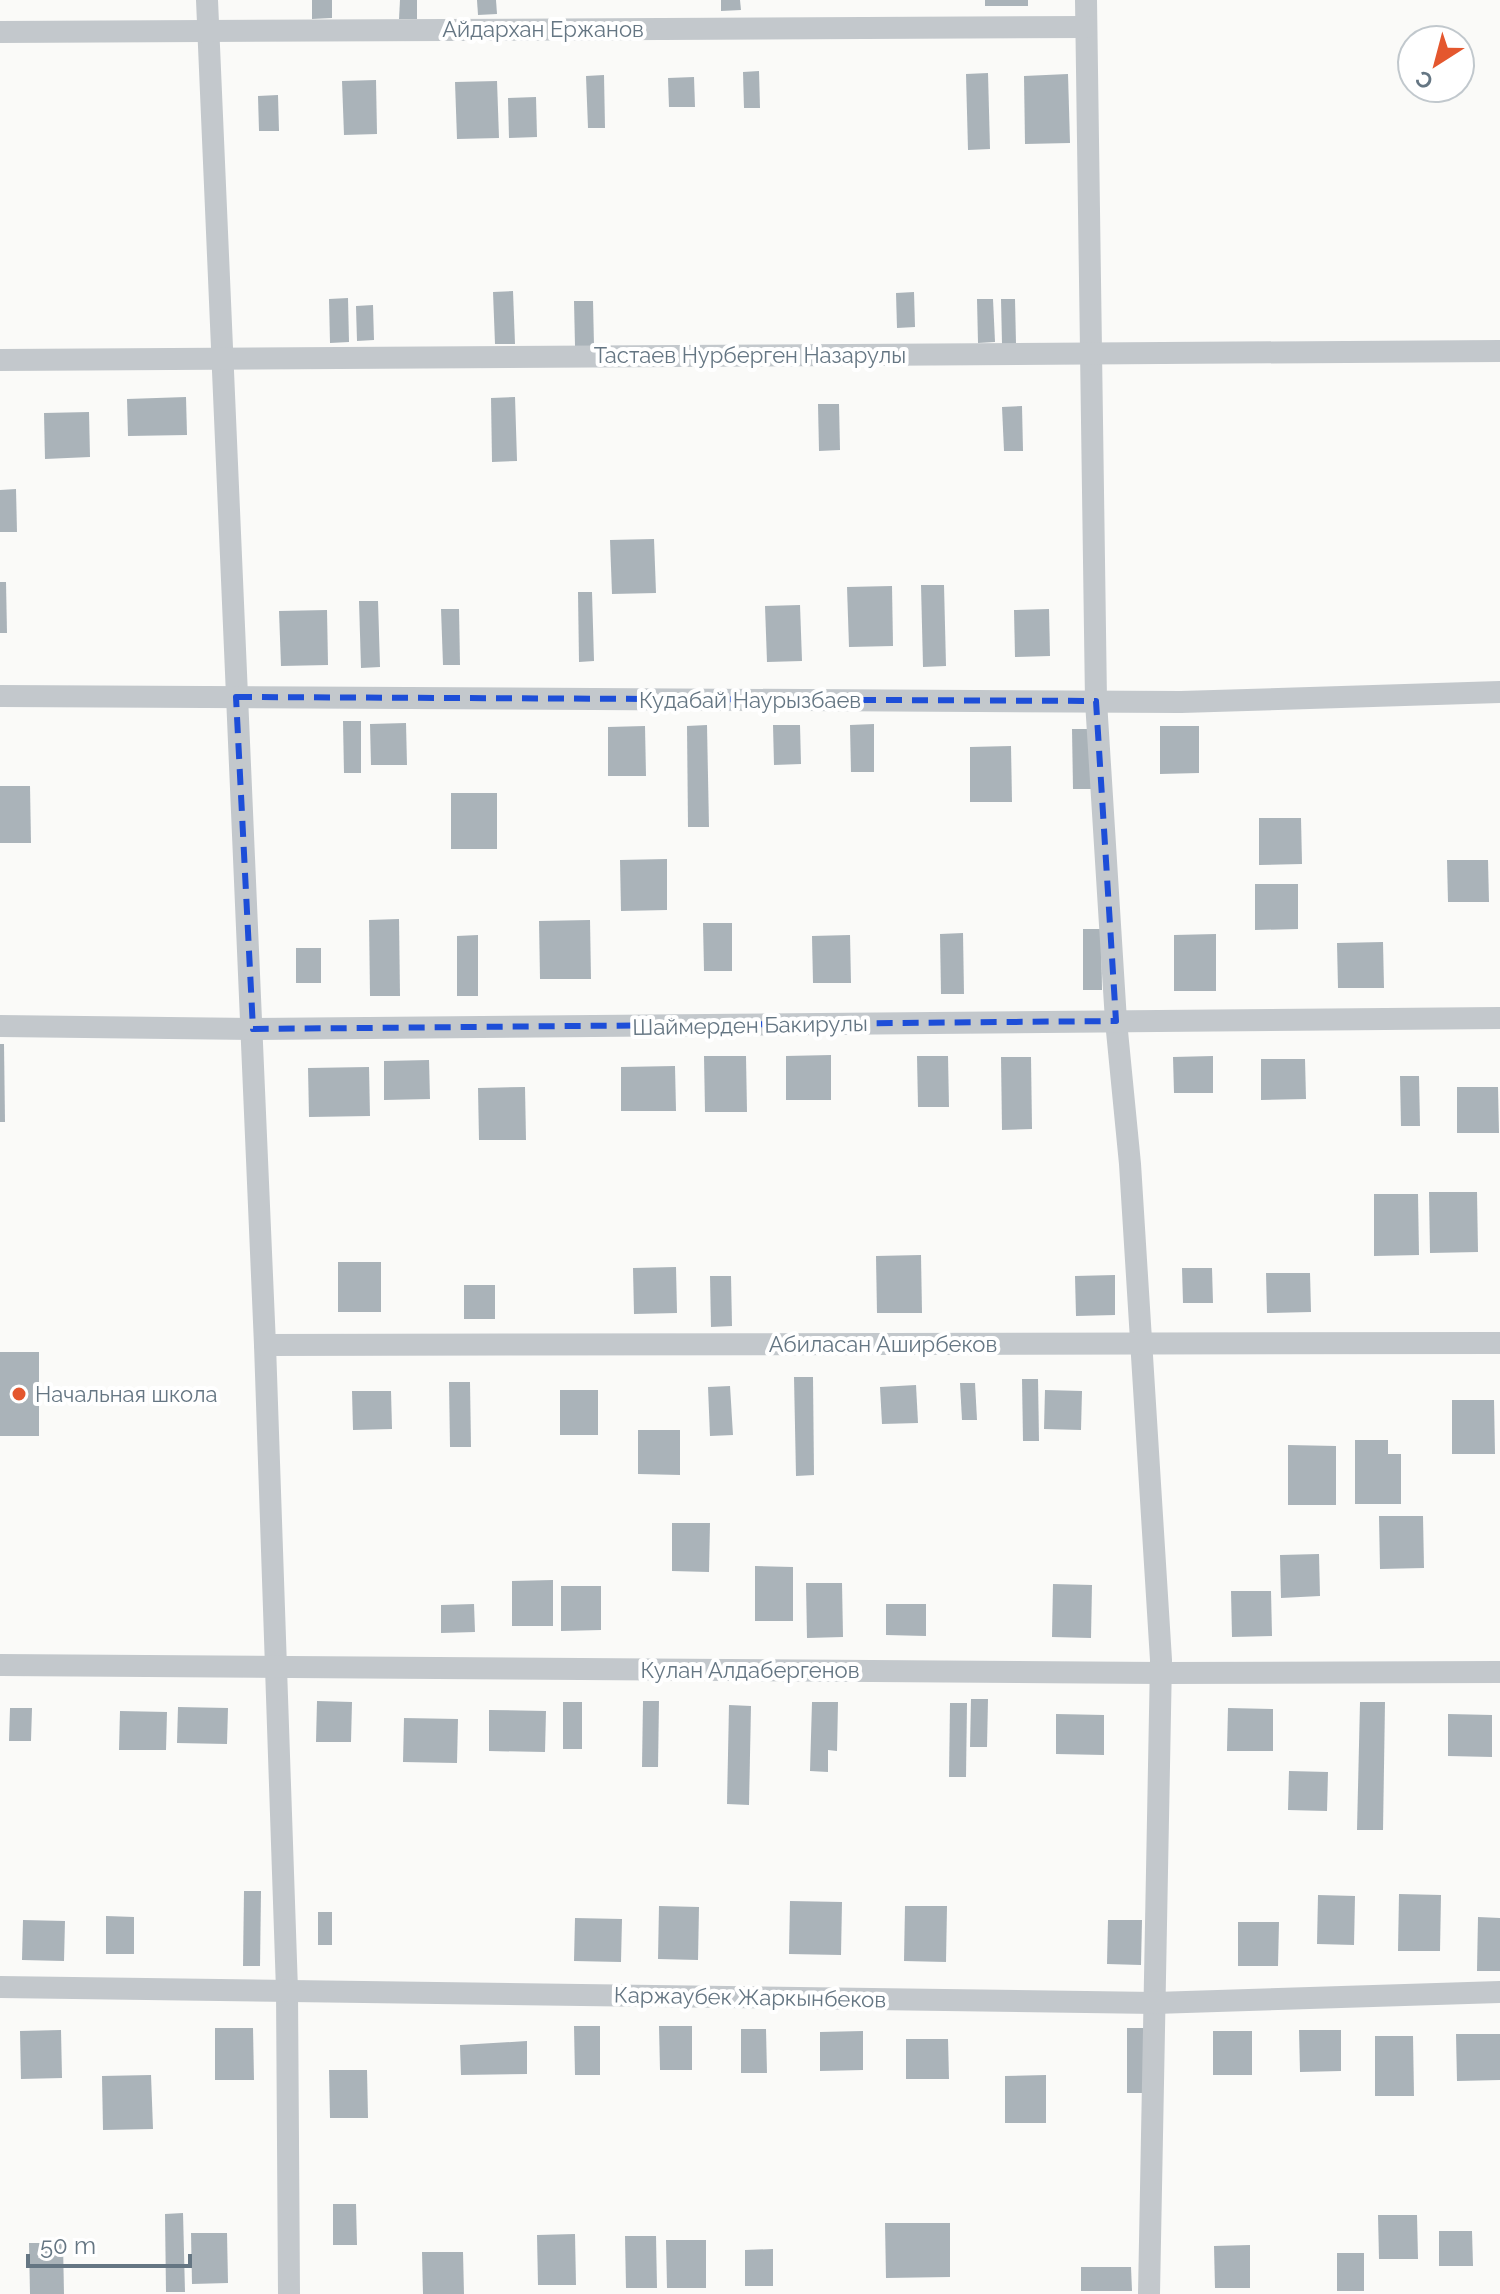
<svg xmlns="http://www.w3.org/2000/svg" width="1500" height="2294" font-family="Raleway,sans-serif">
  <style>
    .building { fill: #aab3b9 }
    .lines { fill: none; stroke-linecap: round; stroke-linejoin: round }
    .minor { stroke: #c3c8cc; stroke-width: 22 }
    .marked { fill: none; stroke: #1d4ed8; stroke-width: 6; stroke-dasharray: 16 10; stroke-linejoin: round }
    .poi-dot { fill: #e4572e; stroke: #fff; stroke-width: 3 }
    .labels { text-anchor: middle; stroke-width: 8; stroke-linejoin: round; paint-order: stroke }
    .street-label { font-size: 22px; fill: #657683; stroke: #fff }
    .poi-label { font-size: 22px; fill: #657683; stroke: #fff; text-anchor: start }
  </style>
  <rect width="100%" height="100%" fill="#fafaf8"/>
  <g class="building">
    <polygon points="312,0 332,0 332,18 312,19"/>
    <polygon points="400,0 417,0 417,19 399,19"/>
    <polygon points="477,0 496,0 497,14 478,15"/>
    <polygon points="721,0 740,0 741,10 721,11"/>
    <rect x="985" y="0" width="43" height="6"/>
    <polygon points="759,71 760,108 744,108 743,72"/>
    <polygon points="988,73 990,149 968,150 966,74"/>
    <polygon points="1068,74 1070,143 1025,144 1024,76"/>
    <polygon points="604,75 605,128 588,128 586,76"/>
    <polygon points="694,77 695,107 669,107 668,78"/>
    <polygon points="376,80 377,134 344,135 342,81"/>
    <polygon points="497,81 499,138 457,139 455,82"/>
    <polygon points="278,95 279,131 259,131 258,96"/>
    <polygon points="536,97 537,137 509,138 508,98"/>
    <polygon points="513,291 515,344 495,344 493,292"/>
    <polygon points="914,292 915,327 897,328 896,293"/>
    <polygon points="348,298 349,342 330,343 329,299"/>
    <polygon points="977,299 993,299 995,342 978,343"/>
    <polygon points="1001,299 1015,299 1016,344 1002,344"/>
    <polygon points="574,301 593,301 594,346 575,346"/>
    <polygon points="373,305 374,340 357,341 356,306"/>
    <polygon points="186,397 187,435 128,436 127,399"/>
    <polygon points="515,397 517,461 492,462 491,398"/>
    <polygon points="818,404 839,404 840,450 819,451"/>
    <polygon points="1022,406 1023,451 1004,451 1002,407"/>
    <polygon points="89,412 90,457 45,459 44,413"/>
    <polygon points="16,489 17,532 0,532 0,490"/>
    <polygon points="654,539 656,593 612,594 610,540"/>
    <polygon points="0,582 6,582 7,633 0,633"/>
    <polygon points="921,585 944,585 946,666 923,667"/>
    <polygon points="892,586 893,646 849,647 847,587"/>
    <polygon points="578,592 592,592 594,661 579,662"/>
    <polygon points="359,601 378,601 380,667 361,668"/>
    <polygon points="800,605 802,661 767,662 765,606"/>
    <polygon points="441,609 459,609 460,665 443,665"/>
    <polygon points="1049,609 1050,656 1015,657 1014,610"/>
    <polygon points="327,610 328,665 281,666 279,611"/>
    <polygon points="343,721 361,721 361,773 344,773"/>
    <polygon points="406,723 407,765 371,765 370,724"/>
    <polygon points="874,724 874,772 851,772 850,725"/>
    <polygon points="707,725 709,827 688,827 687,726"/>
    <polygon points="773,725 800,725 801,764 774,765"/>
    <polygon points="645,726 646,776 608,776 608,727"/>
    <polygon points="1160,726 1199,726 1199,773 1160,774"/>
    <polygon points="1072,729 1094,729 1094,789 1073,789"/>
    <polygon points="1011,746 1012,802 970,802 970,747"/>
    <polygon points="0,786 30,786 31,843 0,843"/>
    <rect x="451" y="793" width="46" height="56"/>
    <polygon points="1259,818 1301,818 1302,864 1259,865"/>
    <polygon points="667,859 667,910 621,911 620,860"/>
    <polygon points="1447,860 1488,860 1489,902 1448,902"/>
    <polygon points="1255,884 1298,884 1298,929 1255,930"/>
    <polygon points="399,919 400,996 370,996 369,920"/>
    <polygon points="590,920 591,979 540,979 539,921"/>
    <polygon points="703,923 732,923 732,971 704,971"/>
    <polygon points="1083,929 1101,929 1102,990 1083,990"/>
    <polygon points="963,933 964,994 941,994 940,934"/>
    <polygon points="1216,934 1216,991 1174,991 1174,935"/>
    <polygon points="478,935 478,996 457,996 457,936"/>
    <polygon points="850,935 851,983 813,983 812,936"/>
    <polygon points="1383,942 1384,988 1338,988 1337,943"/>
    <rect x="296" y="948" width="25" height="35"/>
    <polygon points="0,1044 4,1044 5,1122 0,1122"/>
    <polygon points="831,1055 831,1100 786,1100 786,1056"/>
    <polygon points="704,1056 746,1056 747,1112 705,1112"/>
    <polygon points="917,1056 948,1056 949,1107 918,1107"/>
    <polygon points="1213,1056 1213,1093 1174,1093 1173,1057"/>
    <polygon points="1001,1057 1031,1057 1032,1129 1002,1130"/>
    <polygon points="1261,1059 1305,1059 1306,1099 1261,1100"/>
    <polygon points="429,1060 430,1099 384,1100 384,1061"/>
    <polygon points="675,1066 676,1111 621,1111 621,1067"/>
    <polygon points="369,1067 370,1116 309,1117 308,1068"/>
    <polygon points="1400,1076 1419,1076 1420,1126 1401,1126"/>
    <polygon points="525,1087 526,1140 479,1140 478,1088"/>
    <polygon points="1457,1087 1498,1087 1499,1133 1457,1133"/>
    <polygon points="1429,1192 1477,1192 1478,1252 1430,1253"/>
    <polygon points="1374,1194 1418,1194 1419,1255 1374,1256"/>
    <polygon points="921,1255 922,1313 877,1313 876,1256"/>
    <rect x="338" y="1262" width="43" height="50"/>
    <polygon points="676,1267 677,1313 634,1314 633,1268"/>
    <polygon points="1182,1268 1212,1268 1213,1303 1183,1303"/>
    <polygon points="1266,1273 1310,1273 1311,1312 1267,1313"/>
    <polygon points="1115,1275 1115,1315 1076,1316 1075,1276"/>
    <polygon points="710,1276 731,1276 732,1326 711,1327"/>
    <rect x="464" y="1285" width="31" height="34"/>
    <rect x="0" y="1352" width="39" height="84"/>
    <polygon points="794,1377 813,1377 814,1475 796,1476"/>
    <polygon points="1022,1379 1038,1379 1039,1441 1023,1441"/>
    <polygon points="449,1382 470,1382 471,1447 450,1447"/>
    <polygon points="960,1383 975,1383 977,1420 962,1420"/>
    <polygon points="916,1385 918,1423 882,1424 880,1387"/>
    <polygon points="730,1386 733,1435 710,1436 708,1387"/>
    <rect x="560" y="1390" width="38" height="45"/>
    <polygon points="1045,1390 1082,1391 1081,1430 1044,1429"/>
    <polygon points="352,1391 391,1391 392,1429 353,1430"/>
    <polygon points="1452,1400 1494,1400 1495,1454 1452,1454"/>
    <polygon points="638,1430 680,1430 680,1475 638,1474"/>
    <polygon points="1355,1440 1388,1440 1388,1454 1401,1454 1401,1504 1355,1504"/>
    <polygon points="1288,1445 1336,1446 1336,1505 1288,1505"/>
    <polygon points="1379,1516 1423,1516 1424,1568 1380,1569"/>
    <polygon points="672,1523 710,1523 709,1572 672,1571"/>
    <polygon points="1319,1554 1320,1596 1281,1598 1280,1555"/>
    <polygon points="755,1566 793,1567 793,1621 755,1621"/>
    <polygon points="553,1580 553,1626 512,1626 512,1581"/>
    <polygon points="806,1583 842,1583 843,1637 807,1638"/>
    <polygon points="1053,1584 1092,1585 1091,1638 1052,1637"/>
    <polygon points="561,1586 601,1586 601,1630 561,1631"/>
    <polygon points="1231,1591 1271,1591 1272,1636 1232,1637"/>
    <polygon points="474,1604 475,1632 441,1633 441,1605"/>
    <polygon points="886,1604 926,1604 926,1636 886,1635"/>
    <polygon points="971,1699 988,1699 987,1747 970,1747"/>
    <polygon points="317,1701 352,1702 351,1742 316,1742"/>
    <polygon points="643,1701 659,1701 658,1767 642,1767"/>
    <rect x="563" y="1702" width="19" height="47"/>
    <polygon points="812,1702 838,1702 837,1751 828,1750 828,1772 810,1771"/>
    <polygon points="1360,1702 1385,1702 1383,1830 1357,1830"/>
    <polygon points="950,1703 967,1703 966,1777 949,1777"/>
    <polygon points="729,1705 751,1706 749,1805 727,1804"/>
    <polygon points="178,1707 228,1708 227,1744 177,1743"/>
    <polygon points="10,1708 32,1708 31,1741 9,1741"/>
    <polygon points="1228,1708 1273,1709 1273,1751 1227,1751"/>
    <polygon points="489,1710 546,1711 545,1752 489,1751"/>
    <polygon points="120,1711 167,1712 166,1750 119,1750"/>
    <polygon points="1056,1714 1104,1715 1104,1755 1056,1754"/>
    <polygon points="1448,1714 1492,1715 1492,1757 1448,1756"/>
    <polygon points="404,1718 458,1719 457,1763 403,1762"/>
    <polygon points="1289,1771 1328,1772 1327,1811 1288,1810"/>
    <polygon points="244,1891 261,1891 260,1966 243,1966"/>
    <polygon points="1399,1894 1441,1895 1440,1951 1398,1951"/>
    <polygon points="1318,1895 1355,1896 1354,1945 1317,1944"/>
    <polygon points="790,1901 842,1902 841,1955 789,1954"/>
    <polygon points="659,1906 699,1907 698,1960 658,1959"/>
    <polygon points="905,1906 947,1906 946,1962 904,1961"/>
    <rect x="318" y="1912" width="14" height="33"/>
    <polygon points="106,1916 134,1917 134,1954 106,1954"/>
    <polygon points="1478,1917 1500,1918 1500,1971 1477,1971"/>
    <polygon points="575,1918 622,1919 621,1962 574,1961"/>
    <polygon points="23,1920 65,1921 64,1961 22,1960"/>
    <polygon points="1108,1920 1142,1920 1141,1965 1107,1964"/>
    <polygon points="1238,1922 1279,1922 1278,1966 1238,1966"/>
    <polygon points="574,2026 600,2026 600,2075 575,2075"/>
    <polygon points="659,2026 692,2026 692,2070 660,2070"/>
    <polygon points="215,2028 253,2028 254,2080 215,2080"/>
    <polygon points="1127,2028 1144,2028 1145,2093 1127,2093"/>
    <polygon points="741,2029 766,2029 767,2073 741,2073"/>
    <polygon points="61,2030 62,2078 21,2079 20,2031"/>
    <polygon points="1299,2030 1341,2030 1341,2071 1300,2072"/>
    <polygon points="863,2031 863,2070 820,2071 820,2032"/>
    <rect x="1213" y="2031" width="39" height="44"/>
    <polygon points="1456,2034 1500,2034 1500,2080 1457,2081"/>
    <polygon points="1375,2036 1413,2036 1414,2096 1375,2096"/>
    <polygon points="906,2039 948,2039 949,2079 906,2079"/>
    <polygon points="527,2041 527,2074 461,2075 460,2045"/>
    <polygon points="329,2070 367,2070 368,2118 330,2118"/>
    <polygon points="151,2075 153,2129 103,2130 102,2076"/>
    <polygon points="1046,2075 1046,2123 1005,2123 1005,2076"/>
    <polygon points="333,2204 356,2204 357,2245 333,2245"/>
    <polygon points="183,2213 185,2292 166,2292 165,2214"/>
    <polygon points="1378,2215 1417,2215 1418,2259 1379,2259"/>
    <polygon points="885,2223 950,2223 950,2277 886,2278"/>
    <polygon points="1439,2231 1472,2231 1473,2266 1439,2266"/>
    <polygon points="191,2233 227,2233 228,2283 192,2284"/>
    <polygon points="575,2234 576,2285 538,2285 537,2235"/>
    <polygon points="625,2236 656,2236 657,2288 626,2288"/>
    <polygon points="666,2240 706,2240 706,2288 667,2288"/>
    <polygon points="29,2243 63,2243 64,2294 30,2294"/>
    <polygon points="1250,2245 1250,2288 1215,2288 1214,2246"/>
    <polygon points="773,2249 773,2286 745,2286 745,2250"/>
    <polygon points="422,2252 463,2252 464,2294 423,2294"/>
    <rect x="1337" y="2253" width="27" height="38"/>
    <polygon points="1081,2267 1131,2267 1132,2291 1081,2291"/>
  </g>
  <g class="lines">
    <g class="minor">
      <polyline points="207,0 265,1345 287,1990 289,2294"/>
      <polyline points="1086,0 1096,701 1116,1021 1130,1164 1161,1660 1149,2294"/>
      <polyline points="0,32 1086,27"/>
      <polyline points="0,360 1500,351"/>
      <polyline points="0,696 1181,702 1500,692"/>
      <polyline points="0,1026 253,1029 1500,1018"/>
      <polyline points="265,1345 1500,1343"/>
      <polyline points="0,1665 1161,1673 1500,1672"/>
      <polyline points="0,1987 1155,2003 1500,1992"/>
    </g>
  </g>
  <path class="marked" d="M236,697l860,4 20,320 -863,8z"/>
  <circle class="poi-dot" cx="19" cy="1394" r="8"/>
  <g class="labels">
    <g class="street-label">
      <text x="543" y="37">Айдархан Ержанов</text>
      <text x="750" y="363">Тастаев Нурберген Назарулы</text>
      <text x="750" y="708">Кудабай Наурызбаев</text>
      <text transform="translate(750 1025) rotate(-1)" y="8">Шаймерден Бакирулы</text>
      <text x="883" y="1352">Абиласан Аширбеков</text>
      <text x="750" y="1678">Кулан Алдабергенов</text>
      <text transform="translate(750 1997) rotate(1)" y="8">Каржаубек Жаркынбеков</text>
    </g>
    <g class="poi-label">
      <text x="35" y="1402">Начальная школа</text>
    </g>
  </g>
  <g transform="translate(1436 64) rotate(216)"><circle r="38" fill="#ffffff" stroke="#c1c8cd" stroke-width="2"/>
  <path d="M0-6L14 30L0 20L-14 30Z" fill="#e4572e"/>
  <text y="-12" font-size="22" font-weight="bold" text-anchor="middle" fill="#657683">С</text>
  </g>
  <path d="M28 2254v12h162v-12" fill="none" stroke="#657683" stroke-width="4"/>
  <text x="40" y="2254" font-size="24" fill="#657683" stroke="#ffffff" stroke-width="6" paint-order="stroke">50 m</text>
</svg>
